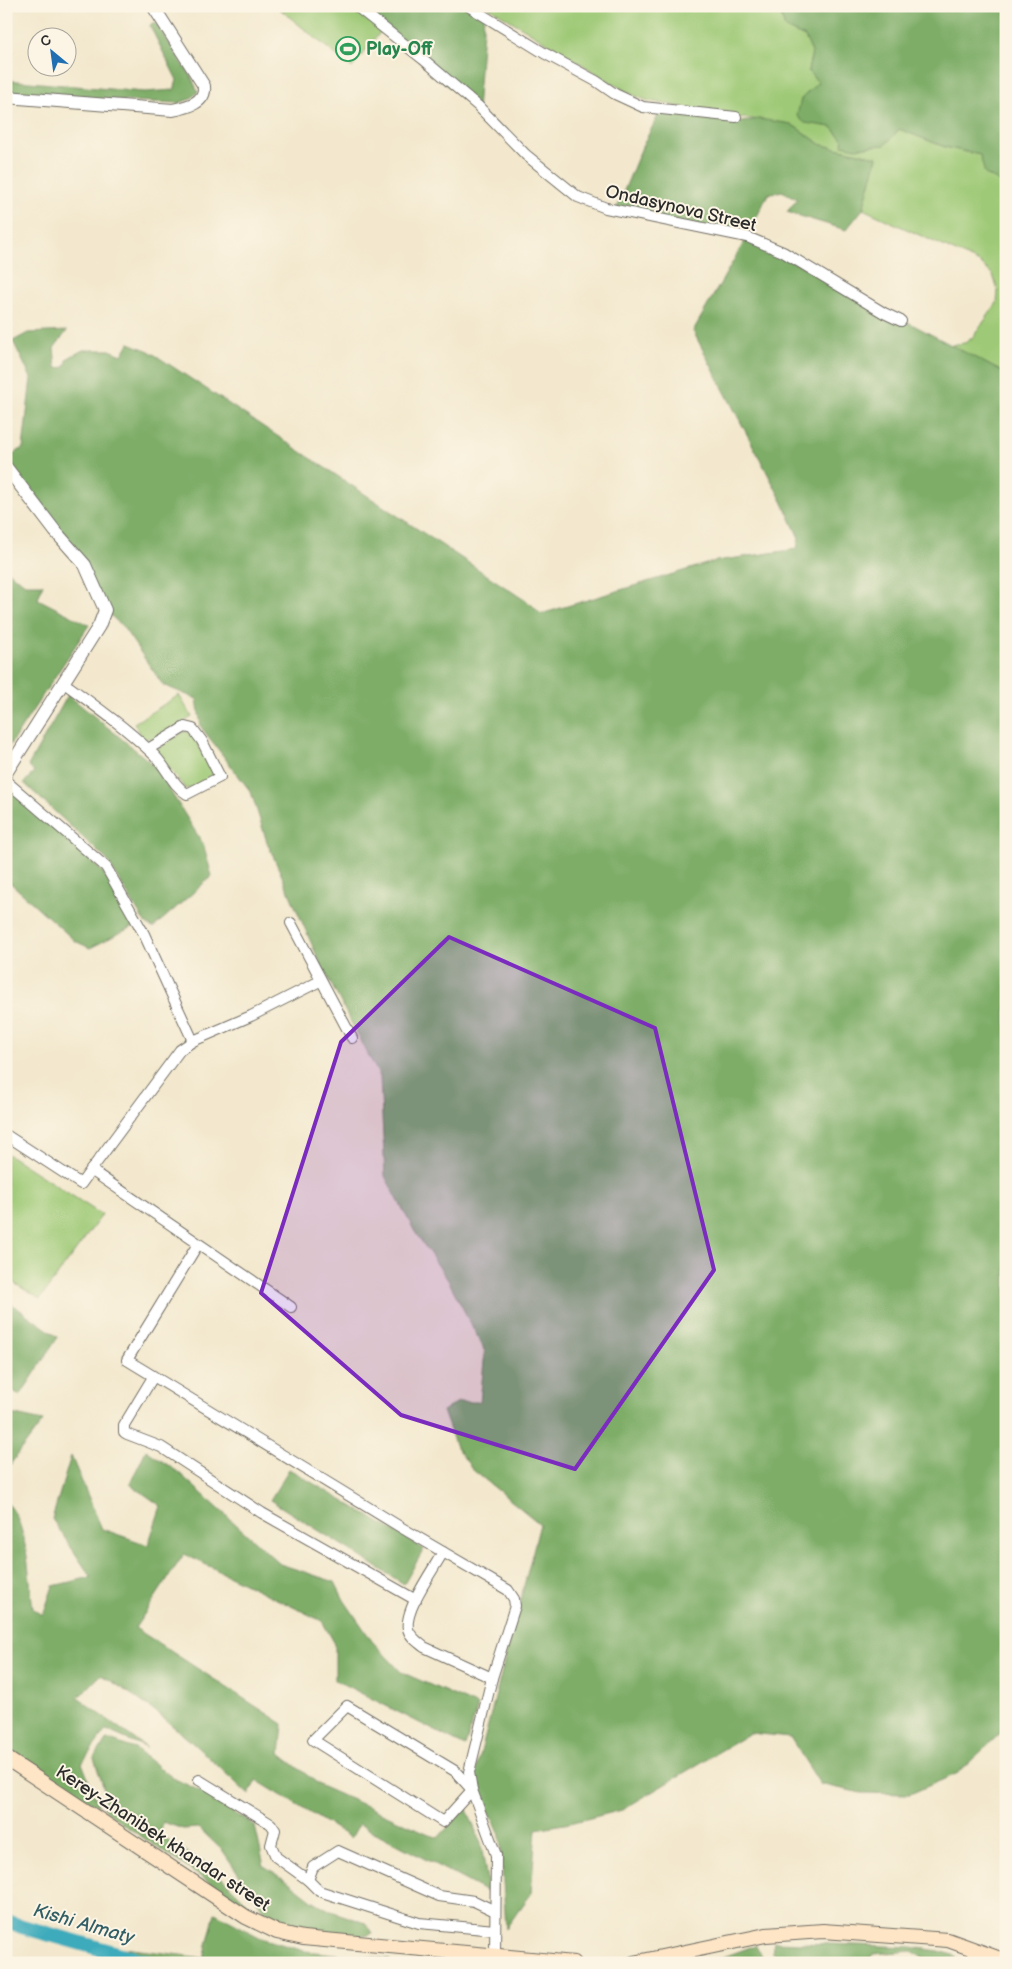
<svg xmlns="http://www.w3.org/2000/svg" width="1012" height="1969" font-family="'Balsamiq Sans',sans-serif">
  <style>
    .green { fill: #9ec976; stroke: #647a50 }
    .forest { fill: #7ead67; stroke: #546c49 }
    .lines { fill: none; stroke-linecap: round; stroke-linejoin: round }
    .river { stroke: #3dabbb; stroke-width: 15 }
    .minor-casing { stroke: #716d64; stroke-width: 12 }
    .tertiary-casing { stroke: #716d64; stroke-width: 14 }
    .secondary-casing { stroke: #716d64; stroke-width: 16 }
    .minor { stroke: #fff; stroke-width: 10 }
    .tertiary { stroke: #fff; stroke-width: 12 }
    .secondary { stroke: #fde5c5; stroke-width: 14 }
    .marked { fill: #7b2cbf; fill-opacity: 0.2; stroke: #7b2cbf; stroke-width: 4; stroke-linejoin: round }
    .labels { text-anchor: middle; stroke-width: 4; stroke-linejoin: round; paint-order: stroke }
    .leisure-label { font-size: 18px; font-weight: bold; fill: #27864d; stroke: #fcf5e5; text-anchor: start }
    .street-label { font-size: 18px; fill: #2b2b2b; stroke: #fcf5e5 }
    .water-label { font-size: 19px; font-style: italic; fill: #325e65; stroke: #fcf5e5 }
  </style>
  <rect width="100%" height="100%" fill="#fcf5e5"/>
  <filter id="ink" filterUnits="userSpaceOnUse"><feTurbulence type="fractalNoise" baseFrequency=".02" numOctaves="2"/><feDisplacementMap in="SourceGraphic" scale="10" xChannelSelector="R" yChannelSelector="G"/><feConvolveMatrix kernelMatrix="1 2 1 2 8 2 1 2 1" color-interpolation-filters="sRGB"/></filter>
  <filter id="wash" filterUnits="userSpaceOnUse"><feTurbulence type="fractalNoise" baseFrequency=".0096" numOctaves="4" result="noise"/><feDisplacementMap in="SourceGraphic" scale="20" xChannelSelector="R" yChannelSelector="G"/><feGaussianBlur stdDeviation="1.12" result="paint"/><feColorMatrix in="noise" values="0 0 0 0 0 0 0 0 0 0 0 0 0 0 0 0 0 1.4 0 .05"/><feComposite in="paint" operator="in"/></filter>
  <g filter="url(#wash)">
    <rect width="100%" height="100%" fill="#f3e8cd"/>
    <g class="green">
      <polygon points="276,6 353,6 382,30 352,68"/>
      <polygon points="487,6 778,6 785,28 805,37 812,52 808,71 818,82 815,86 820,125 832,127 843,140 885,145 899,129 945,147 980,155 1000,182 1006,182 1006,374 950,345 965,343 973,337 997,303 998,291 993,275 980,263 863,209 877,157 822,145 791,124 736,117 649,101 630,94"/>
      <polygon points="179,695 192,717 153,741 150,737 144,740 134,723"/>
      <polygon points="185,731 193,735 214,775 192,788 186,789 157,754 157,749"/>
      <polygon points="6,1153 102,1215 40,1299 6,1278"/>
    </g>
    <g class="forest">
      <polygon points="356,6 469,6 484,16 477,111"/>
      <polygon points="778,6 1006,6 1006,182 1000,182 985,174 980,155 945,147 899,129 885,145 856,148 842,145 843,140 832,127 805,123 797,116 801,99 818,82 808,71 812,52 805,37 785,28"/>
      <polygon points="152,23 156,24 191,76 198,92 190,99 179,103 101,100 6,92 6,80 144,92 174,90 177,80 150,26"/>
      <polygon points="662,108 736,117 735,123 759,119 791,124 822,145 877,157 863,209 846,230 787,212 797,199 782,191 768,194 747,237 1006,374 1006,1728 958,1773 910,1794 861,1793 820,1784 790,1737 750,1733 622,1810 570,1823 536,1829 531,1894 506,1928 500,1835 478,1787 475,1775 540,1524 473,1470 456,1447 443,1411 458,1402 480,1402 485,1351 448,1280 415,1232 385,1176 380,1077 320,963 267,842 251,792 201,727 197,699 163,685 123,627 105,610 85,565 6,466 6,459 23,448 31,378 13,341 28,333 67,331 54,348 56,368 65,367 68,358 83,350 110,350 122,355 129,343 149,351 532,605 541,614 716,561 797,549 799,538 783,503 693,331 747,237 616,210 642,147"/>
      <polygon points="6,570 25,584 43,584 38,599 89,625 6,751"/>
      <polygon points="68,695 155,766 203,844 212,876 153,928 145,923 107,860 24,783 34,772 28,766"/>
      <polygon points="9,790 103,872 134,926 90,948 75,941 6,879 6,794"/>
      <polygon points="6,1300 58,1337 20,1396 6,1385"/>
      <polygon points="6,1413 43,1421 6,1470"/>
      <path d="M146,1450l32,22 102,92 55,18 9,18 28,41 29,31 77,34 -13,40 -130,-66v-36l-13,-23 -138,-67 -49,74 148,96 -3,30 41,32 117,52 28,-31 15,37 8,49 -130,-69 -8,14 -95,-58 -7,15c-47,-44 -93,-88 -148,-120l-23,23 69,50 -41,-18 -24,33 17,44 -93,-60v-245c22,18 23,79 27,107l10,6 10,-29 38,-9 -39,-58 19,-63 31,73 46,16 13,-39 -31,-22z"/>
      <polygon points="289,1469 424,1549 404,1584 270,1500"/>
      <polygon points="107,1739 135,1749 173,1778 202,1792 255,1826 264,1866 289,1882 312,1900 331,1911 366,1923 373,1933 365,1936 315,1933 285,1927 269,1918 223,1851 199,1828 183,1829 163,1822 160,1836 210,1866 246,1902 248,1909 120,1822 103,1807 106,1795 94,1758"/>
      <polygon points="215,1913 261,1938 304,1951 389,1959 391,1963 112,1963 124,1948 204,1958"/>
      <polygon points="774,1942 911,1947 939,1951 956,1956 952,1963 933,1963 912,1951 873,1954 867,1963 780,1959 772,1952"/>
      <polygon points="756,1945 765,1963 708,1963 710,1962"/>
    </g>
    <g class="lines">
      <polyline class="river" points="6,1922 151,1963"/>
    </g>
  </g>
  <g filter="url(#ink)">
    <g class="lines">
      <defs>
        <g id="minor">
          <polyline points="356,6 423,59 478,106 526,155 578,197 606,208 747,237 783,252 884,313 901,321"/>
          <polyline points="468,6 544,53 596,81 615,94 643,107 736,117"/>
          <path d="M64,683c30,22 61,44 88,70 14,12 19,31 35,41l33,-17 -18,-36 -9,-12 -8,-2 -37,22"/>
          <polyline points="6,781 106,867 144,934 193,1041"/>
          <polyline points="291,923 352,1038"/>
          <polyline points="6,1135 81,1184 91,1170 291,1307"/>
          <polyline points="91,1170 180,1050 193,1041 251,1016 320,981"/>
          <polyline points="198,1244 127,1360 402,1528 508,1590 514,1599 515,1606 492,1678 469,1772 472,1790 496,1855 495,1955"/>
          <polyline points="153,1377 124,1425 124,1432 127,1434 161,1447 262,1513 416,1600"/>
          <path d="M443,1552c-10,18 -39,58 -35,77 2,8 10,13 16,18l68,31"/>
          <polygon points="347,1706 455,1771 472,1790 443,1822 313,1740"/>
          <polyline points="199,1780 271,1824 275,1830 271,1845 276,1857 308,1880 319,1891 419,1923 495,1930"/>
          <polyline points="308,1880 313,1867 338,1851 439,1896 474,1901 495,1911"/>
        </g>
        <g id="tertiary">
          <path d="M6,97l167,13c14,-3 33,-7 31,-24l-51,-80"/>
          <polyline points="6,467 55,531 85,565 105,610 99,626 6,773"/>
        </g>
        <g id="secondary">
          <polyline points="6,1758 246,1917 277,1932 303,1938 574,1963"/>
          <polyline points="633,1963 766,1935 823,1931 948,1940 1006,1961"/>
        </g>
      </defs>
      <use href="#minor" class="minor-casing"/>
      <use href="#tertiary" class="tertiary-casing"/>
      <use href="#secondary" class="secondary-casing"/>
      <use href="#minor" class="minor"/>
      <use href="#tertiary" class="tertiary"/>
      <use href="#secondary" class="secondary"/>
    </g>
  </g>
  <path class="marked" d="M449,937l206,91 59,242 -139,199 -174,-54 -140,-122 80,-251z"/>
  <defs>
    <symbol id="stadium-ring" viewBox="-11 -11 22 22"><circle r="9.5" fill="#fcf5e5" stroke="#2e9e5b" stroke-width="1.5"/><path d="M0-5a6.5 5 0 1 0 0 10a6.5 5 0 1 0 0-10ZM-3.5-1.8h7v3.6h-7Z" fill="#2e9e5b"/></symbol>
  </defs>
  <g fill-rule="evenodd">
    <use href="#stadium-ring" x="334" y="35" width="28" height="28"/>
  </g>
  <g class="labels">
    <g class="leisure-label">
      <text x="366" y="55">Play-Off</text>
    </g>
    <g class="street-label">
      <text transform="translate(681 208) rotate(13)" y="6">Ondasynova Street</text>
      <text transform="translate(163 1838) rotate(33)" y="6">Kerey-Zhanibek khandar street</text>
    </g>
    <g class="water-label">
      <text transform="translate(84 1923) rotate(16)" y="7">Kіshі Almaty</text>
    </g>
  </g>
  <rect width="1012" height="1969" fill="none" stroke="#fcf5e5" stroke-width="25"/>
  <g transform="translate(52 52) rotate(331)"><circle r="24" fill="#fcf5e5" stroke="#a8a49b"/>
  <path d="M0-4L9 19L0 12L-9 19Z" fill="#1f6fb2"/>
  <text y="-8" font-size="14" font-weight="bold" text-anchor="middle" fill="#2b2b2b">С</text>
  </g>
</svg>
